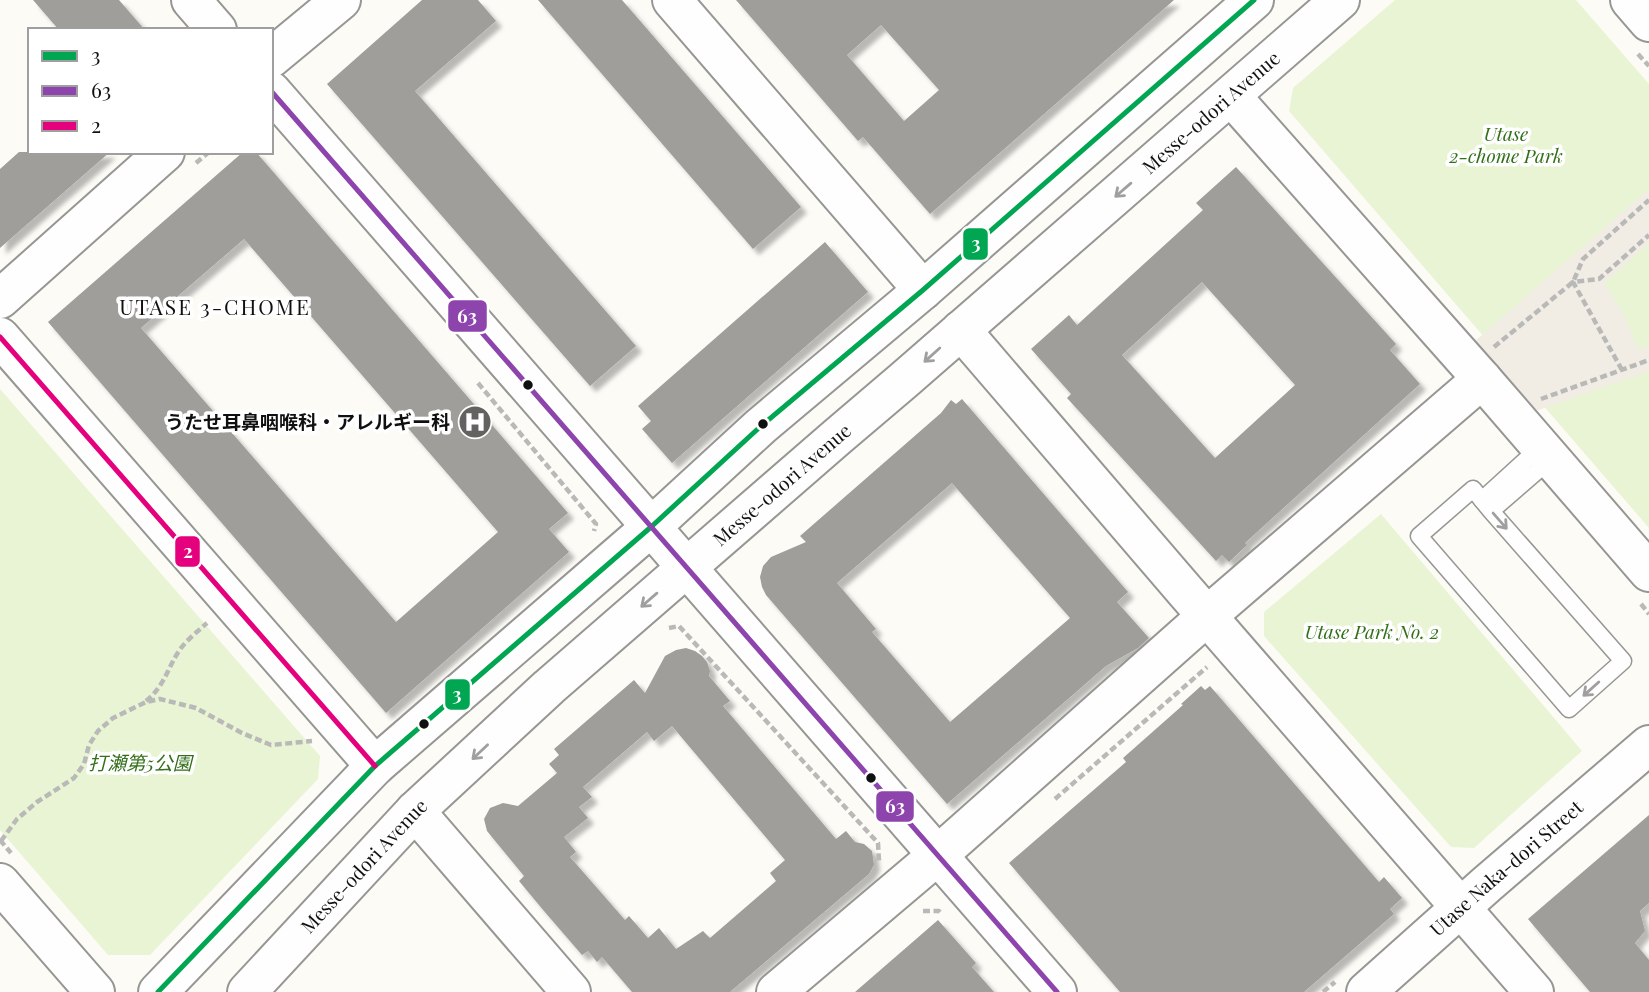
<svg xmlns="http://www.w3.org/2000/svg" width="1649" height="992" font-family="'Playfair Display','Noto Sans JP',serif">
  <style>
    .green { fill: #e9f4d4 }
    .plaza { fill: #f1ede5 }
    .building { fill: #a09e9b; fill-rule: evenodd; filter: url(#shadow) }
    .lines { fill: none; stroke-linecap: round; stroke-linejoin: round }
    .service-casing { stroke: #969694; stroke-width: 19 }
    .tertiary-casing { stroke: #969694; stroke-width: 42 }
    .path { stroke: #b9b9b8; stroke-width: 4.5; stroke-dasharray: 7 3.5; stroke-linecap: butt }
    .service { stroke: #fffefe; stroke-width: 16 }
    .tertiary { stroke: #fffefe; stroke-width: 38 }
    .bus-1-casing { stroke: #fff; stroke-width: 10 }
    .bus-2-casing { stroke: #fff; stroke-width: 10 }
    .bus-3-casing { stroke: #fff; stroke-width: 10 }
    .bus-1 { stroke: #00a651; stroke-width: 5 }
    .bus-2 { stroke: #8e44ad; stroke-width: 5 }
    .bus-3 { stroke: #e5007d; stroke-width: 5 }
    .oneway { stroke: #9f9f9f }
    .bus-dot { fill: #101010; stroke: #fff; stroke-width: 2.5 }
    .labels { text-anchor: middle; stroke-width: 7; stroke-linejoin: round; paint-order: stroke }
    .street-label { font-size: 19px; fill: #101010; stroke: #fff }
    .park-label { font-size: 19px; font-style: italic; fill: #336f19; stroke: #fff }
    .poi-label { font-size: 19px; font-weight: bold; fill: #101010; stroke: #fff; text-anchor: end }
    .neighbourhood-label { font-size: 21px; letter-spacing: 2px; fill: #101010; stroke: #fff }
    .line-badge { stroke: #fff; stroke-width: 2.5 }
    .badge-label { font-size: 19px; text-anchor: middle; font-weight: bold; fill: #fff }
  </style>
  <defs>
    <filter id="shadow"><feDropShadow dx="6" dy="6" stdDeviation="2" flood-color="#0004"/></filter>
  </defs>
  <rect width="100%" height="100%" fill="#fcfbf6"/>
  <g class="green">
    <polygon points="1395,0 1576,0 1649,84 1649,528 1289,111 1293,88"/>
    <polygon points="0,389 320,756 318,779 150,955 108,955 0,830"/>
    <polygon points="1381,514 1582,751 1474,848 1451,847 1264,636 1264,612"/>
  </g>
  <polygon class="plaza" points="1649,189 1649,243 1604,283 1625,317 1638,350 1649,346 1649,371 1536,411 1475,341"/>
  <g class="building">
    <polygon points="33,0 119,0 145,30 59,30"/>
    <polygon points="422,0 478,0 496,21 415,91 636,346 590,386 327,84"/>
    <polygon points="538,0 622,0 801,207 753,249"/>
    <path d="M736,0h438l-244,214 -67,-77 -5,4zM881,25l58,65 -35,31 -57,-66z"/>
    <polygon points="19,152 110,152 0,248 0,169"/>
    <path d="M243,152h13l312,361 -19,16 20,23 -183,161 -338,-391zM244,239l254,293 -102,90 -255,-294z"/>
    <path d="M1236,167l160,177 -6,6 30,34 -175,159 2,2 -18,17 -7,-7 -6,6 -149,-163 4,-4 -40,-45 38,-34 8,10 126,-115 -7,-7zM1202,282l93,103 -80,73 -93,-103z"/>
    <polygon points="825,242 868,292 672,463 642,429 651,421 638,406"/>
    <path d="M962,399l166,193 -11,10 32,36 -11,10 -32,18 -159,138 -181,-209 -4,-8 -2,-10 3,-11 8,-9 35,-15 -6,-6 141,-123 10,-13 5,4zM952,483l118,135 -120,104 -78,-90 4,-3 -39,-46z"/>
    <path d="M686,648l9,3 7,5 5,6 3,9 -1,5 21,25 -7,5 113,133 10,-8 9,11 9,2 8,7 2,14 -5,9 -139,118h-98l-30,-35 -5,5 -9,-11 -6,4 -38,-44 -25,-30 5,-5 -37,-45 -3,-12 6,-11 13,-5 15,3 39,-33 -8,-9 10,-9 -5,-6 80,-69 11,13 20,-37 11,-6zM672,726l113,134 -15,13 6,8 -66,57 -7,-7 -27,18 -17,-21 -11,10 -19,-22 -4,4 -55,-63 6,-5 -12,-15 24,-19 -9,-11 13,-10 -9,-10 64,-55 7,9z"/>
    <polygon points="1201,686 1205,690 1210,686 1379,882 1384,877 1402,898 1390,909 1394,914 1304,992 1120,992 1009,863 1126,762 1123,758 1183,705 1181,704"/>
    <polygon points="1649,815 1649,903 1640,911 1645,931 1635,943 1649,960 1649,992 1590,992 1528,919"/>
    <polygon points="938,920 976,963 972,967 994,992 855,992"/>
  </g>
  <g class="lines">
    <defs>
      <g id="service">
        <polyline points="1482,500 1540,447"/>
        <polyline points="1491,511 1473,489 1419,536 1569,709 1623,661 1491,511 1551,459"/>
      </g>
      <g id="tertiary">
        <polyline points="191,0 217,30"/>
        <polyline points="672,0 923,290"/>
        <polyline points="1630,0 1649,22"/>
        <polyline points="271,58 341,0"/>
        <polyline points="271,91 1057,992"/>
        <polyline points="1231,96 1482,379 1649,572"/>
        <polyline points="0,299 165,152"/>
        <polyline points="961,330 1186,592 1534,992"/>
        <polyline points="0,337 375,766"/>
        <polyline points="415,811 571,992"/>
        <polyline points="0,883 95,992"/>
        <polyline points="158,992 375,766 651,527 761,426 923,290 1254,0"/>
        <path id="s1" d="M247,992l168,-181 134,-124 288,-250 67,-57 436,-380"/>
        <polyline points="776,992 938,855 1207,616 1482,379"/>
        <path id="s2" d="M1366,992l121,-108 162,-139"/>
      </g>
    </defs>
    <use href="#service" class="service-casing"/>
    <use href="#tertiary" class="tertiary-casing"/>
    <g class="path">
      <polyline points="1638,54 1649,66"/>
      <polyline points="196,163 209,152"/>
      <polyline points="1494,347 1573,282 1583,259 1649,200"/>
      <polyline points="1622,370 1573,282 1599,279 1649,235"/>
      <polyline points="478,383 596,524 594,531"/>
      <polyline points="1541,399 1649,360"/>
      <polyline points="1641,604 1649,614"/>
      <polyline points="669,628 679,626 878,843 879,862"/>
      <path d="M146,701c19,-15 22,-35 35,-53 7,-9 17,-17 26,-25"/>
      <polyline points="1055,799 1207,667"/>
      <polyline points="0,840 11,853"/>
      <polyline points="1,841 17,819 37,802 74,778 84,764 89,745 98,731 113,718 146,702 160,699 196,708 242,733 271,745 312,741"/>
      <polyline points="923,911 939,911 941,913"/>
      <polyline points="1323,992 1335,982"/>
    </g>
    <use href="#service" class="service"/>
    <use href="#tertiary" class="tertiary"/>
    <defs>
      <polyline id="bus-1" points="158,992 375,766 651,527 761,426 923,290 1254,0"/>
      <polyline id="bus-2" points="271,91 1057,992"/>
      <polyline id="bus-3" points="0,337 375,766"/>
    </defs>
    <use href="#bus-1" class="bus-1-casing"/>
    <use href="#bus-2" class="bus-2-casing"/>
    <use href="#bus-3" class="bus-3-casing"/>
    <use href="#bus-1" class="bus-1"/>
    <use href="#bus-2" class="bus-2"/>
    <use href="#bus-3" class="bus-3"/>
  </g>
  <defs><path id="oneway-shaft" d="M-6 0H5M1.5-3L5.5 0L1.5 3" fill="none" stroke-width="1.6" stroke-linecap="round" stroke-linejoin="round" transform="scale(1.75)"/></defs>
  <g class="oneway">
    <use href="#oneway-shaft" transform="translate(1123 190) rotate(139)"/>
    <use href="#oneway-shaft" transform="translate(932 355) rotate(138)"/>
    <use href="#oneway-shaft" transform="translate(1500 521) rotate(49)"/>
    <use href="#oneway-shaft" transform="translate(649 600) rotate(139)"/>
    <use href="#oneway-shaft" transform="translate(1591 689) rotate(138)"/>
    <use href="#oneway-shaft" transform="translate(480 752) rotate(137)"/>
  </g>
  <defs>
    <symbol id="hospital-disc" viewBox="-11 -11 22 22"><circle r="9.5" fill="#636260" stroke="#fff"/><path d="M-5-5h3v3.5h4V-5h3V5h-3V1.5h-4V5h-3Z" fill="#fff"/></symbol>
  </defs>
  <g fill-rule="evenodd">
    <use href="#hospital-disc" x="456" y="403" width="38" height="38"/>
  </g>
  <g class="bus-dot">
    <circle cx="528" cy="385" r="6"/>
    <circle cx="763" cy="424" r="6"/>
    <circle cx="424" cy="724" r="6"/>
    <circle cx="871" cy="778" r="6"/>
  </g>
  <g class="labels">
    <g class="street-label">
      <text dy="7" stroke="none"><textPath href="#s1" startOffset="1306">Messe-odori Avenue</textPath></text>
      <text dy="7" stroke="none"><textPath href="#s1" startOffset="738">Messe-odori Avenue</textPath></text>
      <text dy="7" stroke="none"><textPath href="#s1" startOffset="172">Messe-odori Avenue</textPath></text>
      <text dy="7" stroke="none"><textPath href="#s2" startOffset="187">Utase Naka-dori Street</textPath></text>
    </g>
    <g class="park-label">
      <text x="1506" y="141">Utase<tspan x="1506" dy="22">2-chome Park</tspan></text>
      <text x="1372" y="639">Utase Park No. 2</text>
      <text x="140" y="770">打瀬第5公園</text>
    </g>
    <g class="poi-label">
      <text x="450" y="429">うたせ耳鼻咽喉科・アレルギー科</text>
    </g>
    <g class="neighbourhood-label">
      <text x="215" y="315">UTASE 3-CHOME</text>
    </g>
  </g>
  <g class="line-badge">
    <rect x="962" y="227" width="27" height="34" rx="7" fill="#00a651"/>
    <rect x="447" y="299" width="41" height="34" rx="7" fill="#8e44ad"/>
    <rect x="174" y="535" width="27" height="33" rx="7" fill="#e5007d"/>
    <rect x="444" y="678" width="27" height="33" rx="7" fill="#00a651"/>
    <rect x="875" y="790" width="40" height="33" rx="7" fill="#8e44ad"/>
  </g>
  <g class="badge-label">
    <text x="976" y="250">3</text>
    <text x="467" y="323">63</text>
    <text x="188" y="558">2</text>
    <text x="457" y="701">3</text>
    <text x="895" y="813">63</text>
  </g>
  <rect x="28" y="28" width="245" height="126" fill="#ffffff" stroke="#9f9f9f" stroke-width="2"/>
  <rect x="42" y="51" width="35" height="10" fill="#00a651" stroke="#9f9f9f" stroke-width="2"/>
  <text x="91" y="63" font-size="21" fill="#101010">3</text>
  <rect x="42" y="86" width="35" height="10" fill="#8e44ad" stroke="#9f9f9f" stroke-width="2"/>
  <text x="91" y="98" font-size="21" fill="#101010">63</text>
  <rect x="42" y="121" width="35" height="10" fill="#e5007d" stroke="#9f9f9f" stroke-width="2"/>
  <text x="91" y="133" font-size="21" fill="#101010">2</text>
</svg>
